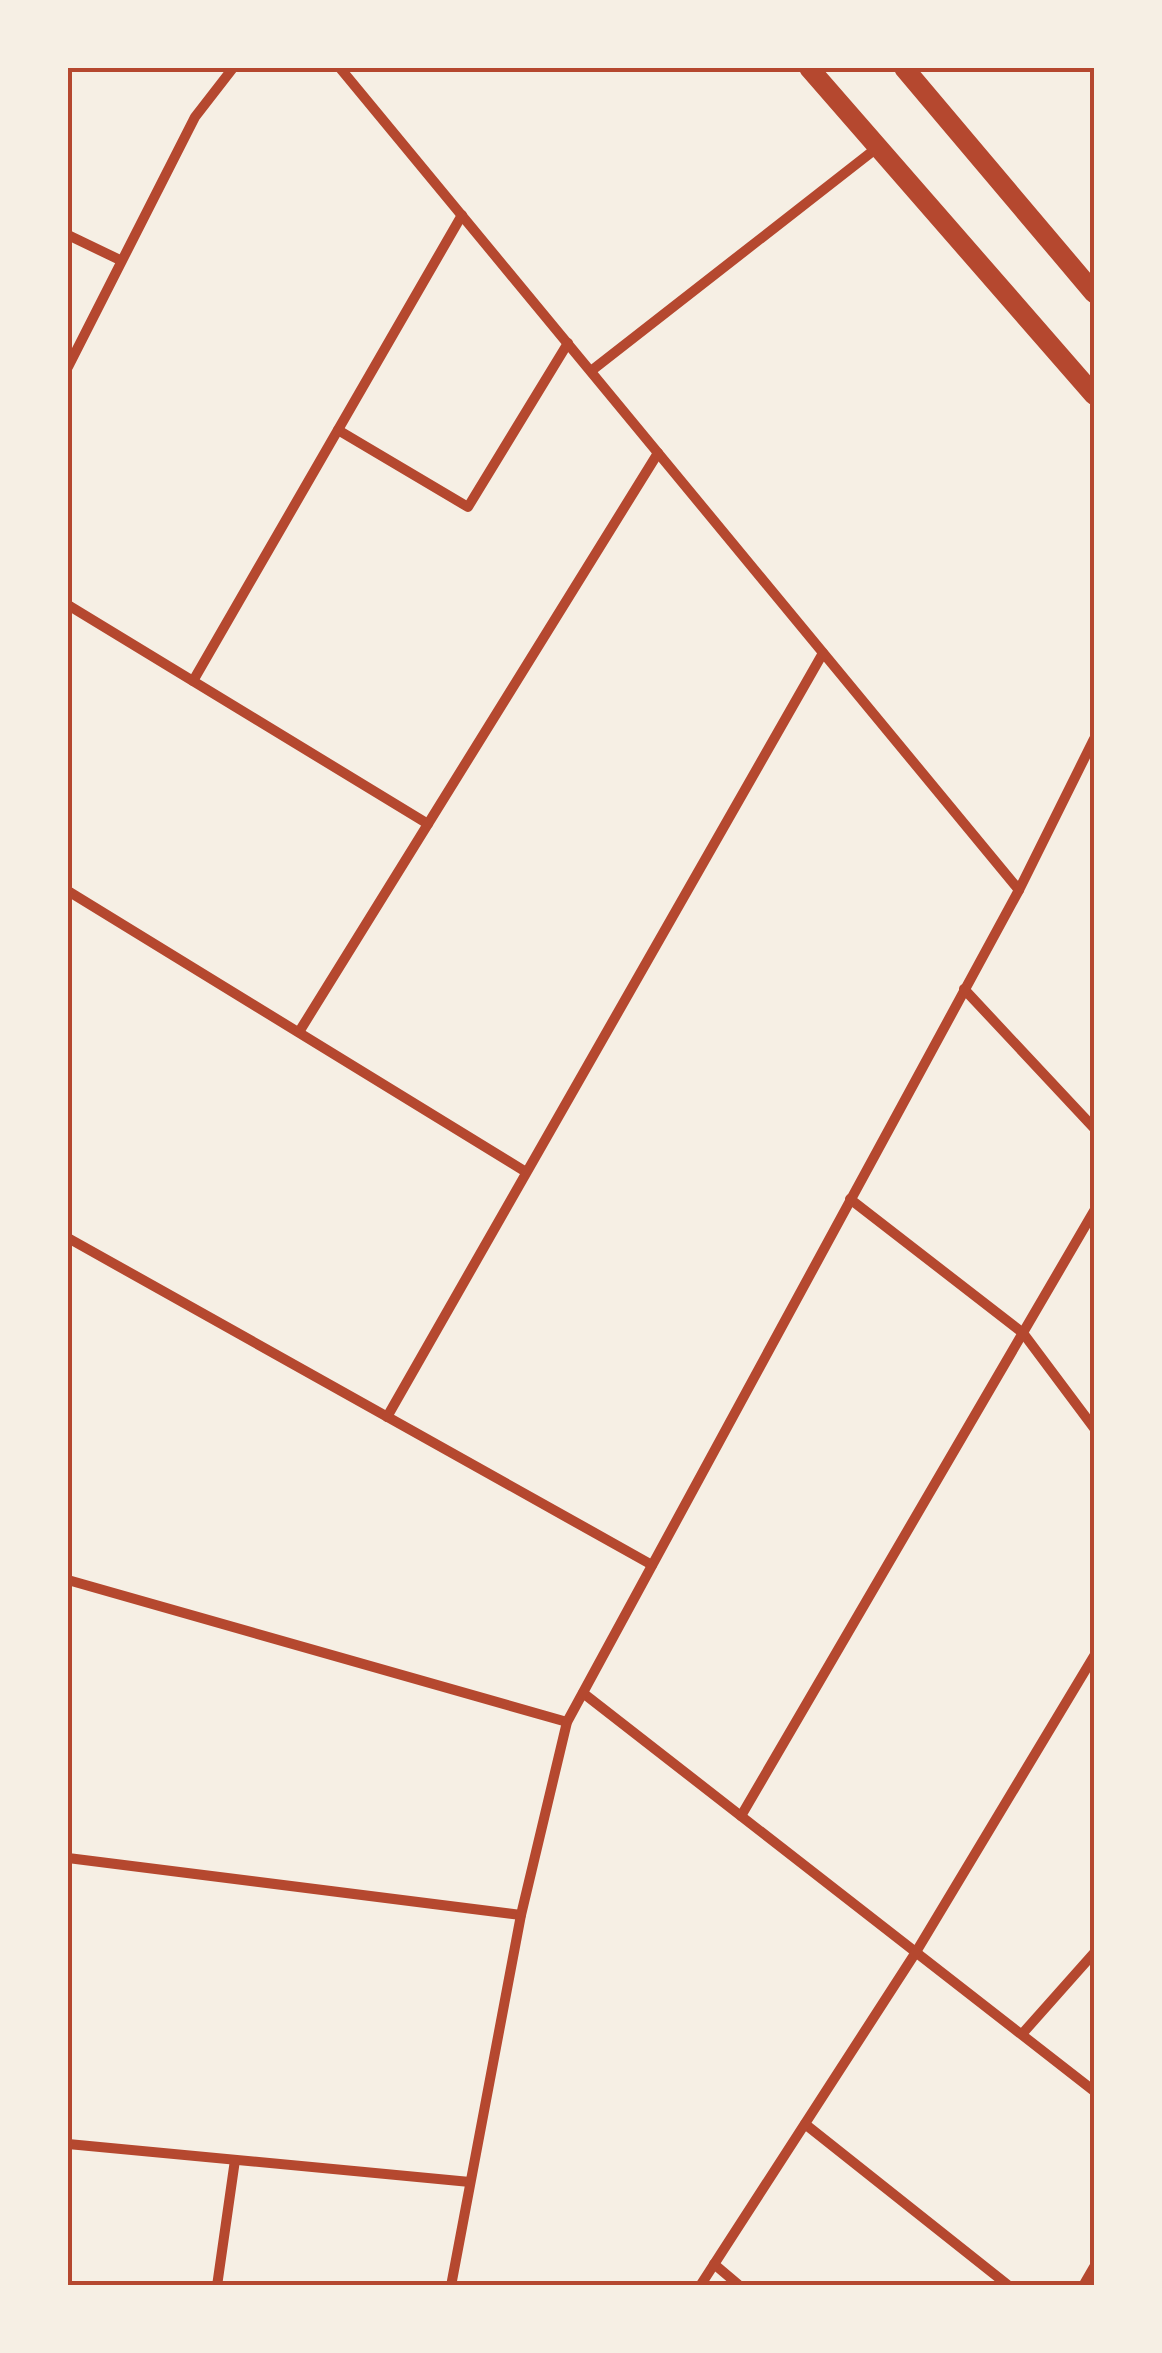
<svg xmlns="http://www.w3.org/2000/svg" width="1162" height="2353" font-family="Barlow,sans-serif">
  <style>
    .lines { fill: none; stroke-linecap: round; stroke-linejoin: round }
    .minor { stroke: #b5482f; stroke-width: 10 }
    .secondary { stroke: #b5482f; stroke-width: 20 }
    .neatline { fill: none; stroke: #b5482f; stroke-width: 4 }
  </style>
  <rect width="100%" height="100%" fill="#f6efe4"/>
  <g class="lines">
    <g class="minor">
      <polyline points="340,68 1019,890"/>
      <polyline points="68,235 120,260"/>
      <polyline points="68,367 195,117 233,68"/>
      <polyline points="591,371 878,147"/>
      <polyline points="338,430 468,507 568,343"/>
      <polyline points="68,605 428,824"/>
      <polyline points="193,681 462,215"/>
      <polyline points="68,891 526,1172"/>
      <polyline points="964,989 1094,1128"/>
      <polyline points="299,1032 658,453"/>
      <polyline points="850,1199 1023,1333 1094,1428"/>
      <polyline points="68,1238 652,1565"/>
      <polyline points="387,1417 823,653"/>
      <polyline points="68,1580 567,1722"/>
      <polyline points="583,1693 1094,2091"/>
      <polyline points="741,1816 1094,1211"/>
      <polyline points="68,1858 521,1915"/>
      <polyline points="1022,2034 1094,1953"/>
      <polyline points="805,2124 1009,2286"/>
      <polyline points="68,2144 470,2182"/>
      <polyline points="714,2264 740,2286"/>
      <polyline points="217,2286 235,2160"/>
      <polyline points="451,2286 521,1915 567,1722 1019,890 1094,739"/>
      <polyline points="700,2286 916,1952 1094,1656"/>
      <polyline points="1083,2286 1094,2267"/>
    </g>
    <g class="secondary">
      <polyline points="809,68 1094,395"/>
      <polyline points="904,68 1094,293"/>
    </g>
  </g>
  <rect width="1162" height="2353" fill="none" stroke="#f6efe4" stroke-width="140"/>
  <rect x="70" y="70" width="1022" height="2213" class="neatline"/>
</svg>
